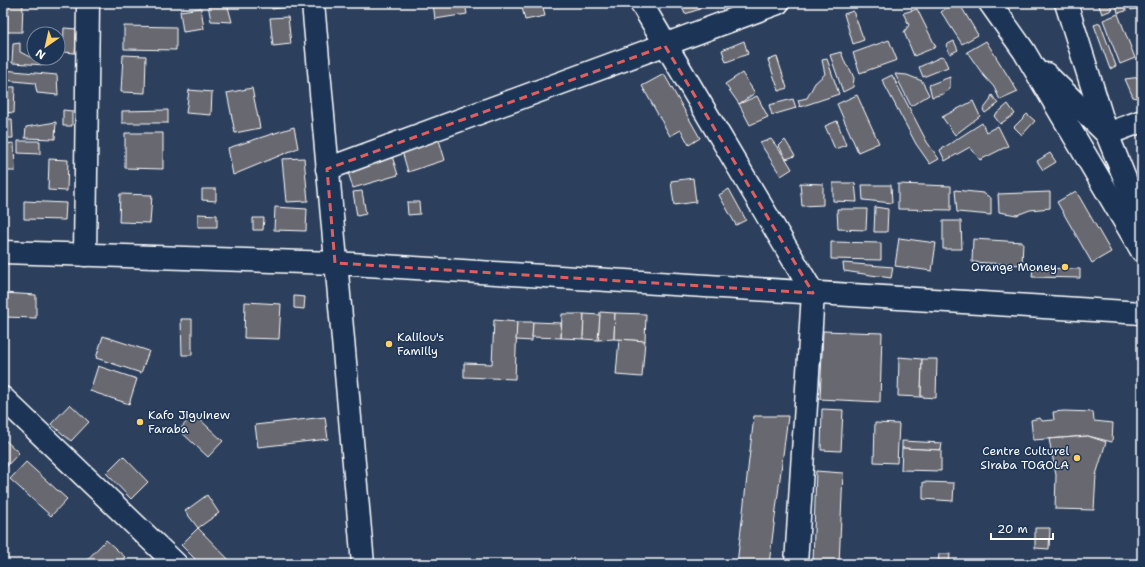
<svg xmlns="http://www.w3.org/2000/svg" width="1145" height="567" font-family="'Shantell Sans',sans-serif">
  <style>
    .building { fill: #676770; stroke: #fff }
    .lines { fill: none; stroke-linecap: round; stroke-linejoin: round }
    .minor-casing { stroke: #fff; stroke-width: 25 }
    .minor { stroke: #1d3557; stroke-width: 22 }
    .marked { fill: none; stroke: #e05e5e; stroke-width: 3; stroke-dasharray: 8 5; stroke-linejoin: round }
    .poi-dot { fill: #ffd166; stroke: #1d3557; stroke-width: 1.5 }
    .labels { text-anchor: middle; stroke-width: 3; stroke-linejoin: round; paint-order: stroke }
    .poi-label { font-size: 12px; fill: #fff; stroke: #1d3557; text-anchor: end }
  </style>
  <rect width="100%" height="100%" fill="#2c3f5c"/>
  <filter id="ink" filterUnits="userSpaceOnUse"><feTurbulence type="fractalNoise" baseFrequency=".025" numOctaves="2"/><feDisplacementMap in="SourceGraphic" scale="8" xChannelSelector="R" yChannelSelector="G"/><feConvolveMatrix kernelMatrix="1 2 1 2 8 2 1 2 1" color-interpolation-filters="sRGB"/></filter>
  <g filter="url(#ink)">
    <g class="building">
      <polygon points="8,3 23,3 22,32 7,32"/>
      <polygon points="217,3 227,3 232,22 211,21 208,5"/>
      <polygon points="271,3 288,3 288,7 272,9"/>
      <polygon points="433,3 465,3 467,14 435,19"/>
      <polygon points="521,3 542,3 545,16 525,20"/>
      <polygon points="685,3 700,3 700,9 685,14 681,5"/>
      <polygon points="953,3 959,3 978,35 962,44 941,12"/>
      <polygon points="1098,3 1110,3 1112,10 1102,14"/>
      <polygon points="1116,3 1125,3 1126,11 1118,13"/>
      <polygon points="1129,3 1142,3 1142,8 1131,10"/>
      <polygon points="201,8 204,29 183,32 180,11"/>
      <polygon points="917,9 936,47 914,56 904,32 909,25 903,13"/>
      <polygon points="853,11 864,40 853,44 844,14"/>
      <polygon points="1118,14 1135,58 1120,64 1103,20"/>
      <polygon points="288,17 291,44 273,46 270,18"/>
      <polygon points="1100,23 1116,66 1110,69 1094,25"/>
      <polygon points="124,26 176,27 176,50 124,49"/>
      <polygon points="64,28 77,29 75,53 63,52"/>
      <polygon points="889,40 897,60 860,73 853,53"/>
      <polygon points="744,41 748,54 726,62 722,50"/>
      <polygon points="954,41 958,50 950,54 946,45"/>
      <polygon points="986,41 1018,92 1000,100 994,87 984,76 967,52"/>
      <polygon points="20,43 20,52 30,57 46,58 46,65 12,63 13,44"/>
      <polygon points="841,52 846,65 850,69 854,78 853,87 843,92 830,55"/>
      <polygon points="123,55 146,56 145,93 121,92"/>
      <polygon points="943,56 948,67 923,77 919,67"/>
      <polygon points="777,57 787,88 779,91 768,60"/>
      <polygon points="827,59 839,94 800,107 798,100 807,98 815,83 825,74 822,60"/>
      <polygon points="3,70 57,75 58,95 37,93 35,83 3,80"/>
      <polygon points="742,73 755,93 739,104 725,84"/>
      <polygon points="664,74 700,138 689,145 681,130 670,136 642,86"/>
      <polygon points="895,74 907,75 922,81 929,95 911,106"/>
      <polygon points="892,75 927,142 939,159 930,164 916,144 882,80"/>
      <polygon points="950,77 950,89 943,94 932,97 929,85"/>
      <polygon points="1141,77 1142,79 1142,99 1133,97 1125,79"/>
      <polygon points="3,87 15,87 14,113 3,112"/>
      <polygon points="252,88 260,128 235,133 227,93"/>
      <polygon points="189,90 212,92 211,115 186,113"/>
      <polygon points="857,95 879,143 858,152 837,104"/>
      <polygon points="992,95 998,104 985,113 983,110 989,102"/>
      <polygon points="757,96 768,117 750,125 739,104"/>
      <polygon points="793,99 796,108 772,115 769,105"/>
      <polygon points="973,101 980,116 955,135 942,117"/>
      <polygon points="1008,104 1015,114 1000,124 994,116"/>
      <polygon points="63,110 72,111 72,126 63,126"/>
      <polygon points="168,110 168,123 122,123 122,111"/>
      <polygon points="1027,114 1035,121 1022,135 1014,127"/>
      <polygon points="3,119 12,119 13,138 3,138"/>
      <polygon points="837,121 846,145 835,149 825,126"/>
      <polygon points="56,122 55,139 25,138 26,127"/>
      <polygon points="982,123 986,132 998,126 1008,146 980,160 970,147 945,161 940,150"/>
      <polygon points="294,127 298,148 233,175 228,148"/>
      <polygon points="125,133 163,133 163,169 125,168"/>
      <polygon points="771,139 786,159 792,169 781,176 760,143"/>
      <polygon points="439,140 445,160 408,172 402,151"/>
      <polygon points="785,140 795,156 786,159 779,146"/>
      <polygon points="18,141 40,141 40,154 18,153"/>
      <polygon points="14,143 15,171 3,171 3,144"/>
      <polygon points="1050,153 1056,162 1043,170 1037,161"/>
      <polygon points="392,156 398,175 353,188 347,169"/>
      <polygon points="304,158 308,201 286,202 282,159"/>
      <polygon points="49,159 68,160 67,191 48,190"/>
      <polygon points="693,178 696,202 674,205 671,181"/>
      <polygon points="800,183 823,184 823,205 802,206"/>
      <polygon points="833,183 855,183 857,202 833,201"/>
      <polygon points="898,184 951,186 951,210 898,209"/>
      <polygon points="862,185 891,185 892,203 863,200"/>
      <polygon points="202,189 216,189 216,201 202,200"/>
      <polygon points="729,189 746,220 736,225 719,195"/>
      <polygon points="955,190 983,193 991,198 991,215 957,212"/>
      <polygon points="362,191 366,214 357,216 353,192"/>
      <polygon points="1076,191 1111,252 1092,263 1057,202"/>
      <polygon points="1050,192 1050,208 1030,210 1017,215 999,212 998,194"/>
      <polygon points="120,194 152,195 150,223 119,222"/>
      <polygon points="24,201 66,203 65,220 24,219"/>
      <polygon points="407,202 419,202 420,214 408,215"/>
      <polygon points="275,207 307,209 306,231 274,230"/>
      <polygon points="875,207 888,209 887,232 874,232"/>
      <polygon points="837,209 867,209 866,230 838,229"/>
      <polygon points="198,214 217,215 217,227 198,227"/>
      <polygon points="253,218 264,218 263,230 253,230"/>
      <polygon points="943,221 961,221 962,249 943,249"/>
      <polygon points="899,238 936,243 932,271 895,266"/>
      <polygon points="973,239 1023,242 1022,265 972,262"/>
      <polygon points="831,242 881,243 881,260 831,259"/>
      <polygon points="843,263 893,267 891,278 844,271"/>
      <polygon points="1033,268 1080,269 1080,278 1032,277"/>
      <polygon points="3,293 36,295 36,318 3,317"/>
      <polygon points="294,296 305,297 304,309 294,308"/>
      <polygon points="245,302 281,304 279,339 244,338"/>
      <polygon points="600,312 615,313 614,339 598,340"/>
      <polygon points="615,313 646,314 645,341 614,339"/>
      <polygon points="562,314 584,314 583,339 561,338"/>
      <polygon points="584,314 600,315 598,340 583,339"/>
      <polygon points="181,319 192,319 192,355 182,355"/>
      <polygon points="494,320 517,322 515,379 464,377 464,363 492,364"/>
      <polygon points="517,322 533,322 532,341 516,340"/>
      <polygon points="533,322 561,323 561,338 532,337"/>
      <polygon points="823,331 882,333 880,402 820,399"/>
      <polygon points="103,336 149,351 141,373 96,358"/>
      <polygon points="619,339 645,341 642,377 616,375"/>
      <polygon points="899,357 922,359 921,397 898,396"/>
      <polygon points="922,359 937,359 936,398 921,397"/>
      <polygon points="98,366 137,379 129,404 90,391"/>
      <polygon points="70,404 89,422 71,441 51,424"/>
      <polygon points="822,409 843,410 841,451 821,450"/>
      <polygon points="1064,411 1093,412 1094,421 1113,423 1112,442 1088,436 1033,440 1031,420 1040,418 1042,421 1054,420 1053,412"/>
      <polygon points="194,414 223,441 208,457 179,430"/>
      <polygon points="754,416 788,416 769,564 737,564"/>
      <polygon points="325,417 328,439 258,447 255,425"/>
      <polygon points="875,423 899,424 897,463 874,462"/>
      <polygon points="1088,436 1106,442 1096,475 1094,510 1055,509 1056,475 1049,439"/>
      <polygon points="3,438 19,453 3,470"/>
      <polygon points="902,441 942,443 941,450 902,448"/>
      <polygon points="902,448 941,450 941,471 901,470"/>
      <polygon points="123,456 148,482 131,499 106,473"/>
      <polygon points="26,462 67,499 51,516 10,479"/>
      <polygon points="816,471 843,473 839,564 813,563"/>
      <polygon points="923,482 954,483 953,501 923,499"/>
      <polygon points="207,495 219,513 198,528 185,511"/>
      <polygon points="198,528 233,564 200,564 181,545"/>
      <polygon points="1035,528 1050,528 1049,549 1035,548"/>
      <polygon points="106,540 125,557 118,564 83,564"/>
      <polygon points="939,554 950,554 949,564 938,564"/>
    </g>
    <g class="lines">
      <defs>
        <g id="minor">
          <polyline points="313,3 363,564"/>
          <polyline points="641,3 813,293 796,564"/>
          <polyline points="990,3 1024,51 1142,251"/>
          <polyline points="1066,3 1107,134 1142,221"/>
          <polyline points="1046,74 1107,134 1142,121"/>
          <polyline points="327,169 778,3"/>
          <polyline points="3,252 335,263 1142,313"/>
          <polyline points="85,255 88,3"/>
          <polyline points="3,398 176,564"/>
        </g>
      </defs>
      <use href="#minor" class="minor-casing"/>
      <use href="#minor" class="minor"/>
    </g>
  </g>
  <path class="marked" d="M665,46l148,247 -478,-30 -8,-94z"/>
  <g class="poi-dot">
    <circle cx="1065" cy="267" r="4"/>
    <circle cx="389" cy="344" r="4"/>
    <circle cx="140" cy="422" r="4"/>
    <circle cx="1077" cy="458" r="4"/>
  </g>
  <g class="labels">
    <g class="poi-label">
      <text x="1057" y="271">Orange Money</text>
      <text x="397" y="341" text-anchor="start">Kalilou's<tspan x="397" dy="14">Familly</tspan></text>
      <text x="148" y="419" text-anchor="start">Kafo Jiguinew<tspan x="148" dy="14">Faraba</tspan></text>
      <text x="1069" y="455">Centre Culturel<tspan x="1069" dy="14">Siraba TOGOLA</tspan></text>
    </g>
  </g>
  <rect width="1145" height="567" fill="none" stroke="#1d3557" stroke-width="16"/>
  <rect x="8" y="8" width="1129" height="551" fill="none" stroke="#fff" stroke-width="1.5" filter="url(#ink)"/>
  <g transform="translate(46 46) rotate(214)"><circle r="19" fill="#1d3557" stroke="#77869a"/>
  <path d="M0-3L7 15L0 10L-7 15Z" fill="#ffd166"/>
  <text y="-6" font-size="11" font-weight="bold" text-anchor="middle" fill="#ffffff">N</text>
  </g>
  <path d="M991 533v6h62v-6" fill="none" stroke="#ffffff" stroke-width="2"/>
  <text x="997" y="533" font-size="12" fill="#ffffff" stroke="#1d3557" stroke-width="3" paint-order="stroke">20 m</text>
</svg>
